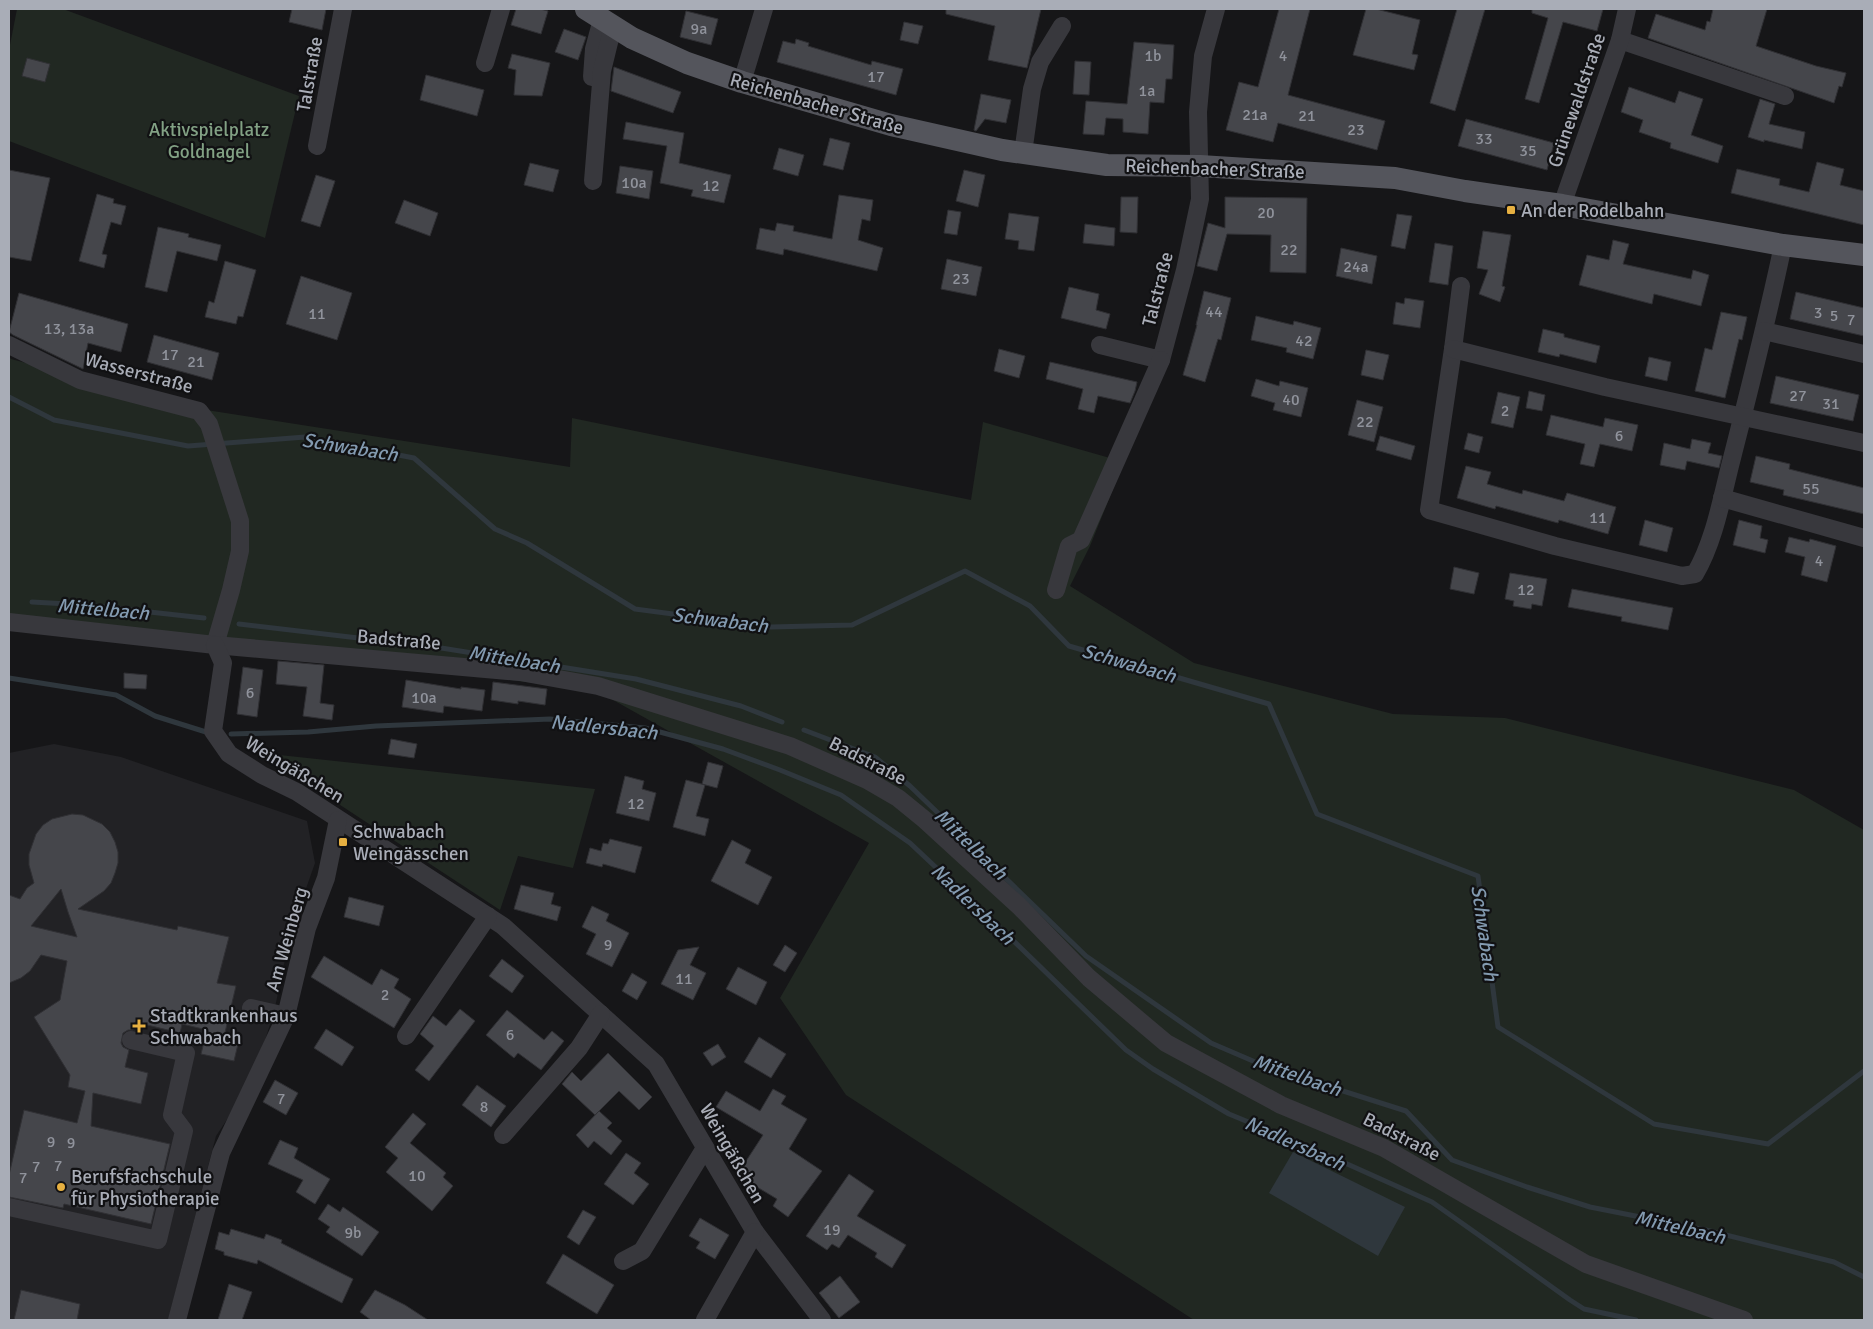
<svg xmlns="http://www.w3.org/2000/svg" width="1873" height="1329" font-family="Signika,sans-serif">
  <style>
    .built { fill: #222225 }
    .green { fill: #212822 }
    .water { fill: #2f373d }
    .lines { fill: none; stroke-linecap: round; stroke-linejoin: round }
    .stream { stroke: #2f373d; stroke-width: 5 }
    .building { fill: #45464b; stroke: #303034; fill-rule: evenodd }
    .minor { stroke: #38383d; stroke-width: 18 }
    .major { stroke: #54555c; stroke-width: 22 }
    .poi-dot { fill: #e6b041; stroke: #111113; stroke-width: 2 }
    .labels { text-anchor: middle; stroke-width: 4.5; stroke-linejoin: round; paint-order: stroke }
    .number-label { font-size: 16px; fill: #90939c }
    .street-label { font-size: 19px; fill: #a9adb7; stroke: #111113 }
    .park-label { font-size: 19px; fill: #82a184; stroke: #111113 }
    .poi-label { font-size: 19px; fill: #a9adb7; stroke: #111113; text-anchor: start }
    .water-label { font-size: 20px; font-style: italic; fill: #839ab0; stroke: #111113 }
  </style>
  <rect width="100%" height="100%" fill="#161618"/>
  <polygon class="built" points="54,744 121,757 307,821 315,863 291,931 274,1012 265,1040 236,1106 216,1136 168,1320 9,1320 9,753"/>
  <g class="green">
    <polygon points="17,9 63,9 299,96 265,238 9,141 9,50"/>
    <polygon points="9,357 11,359 200,409 570,467 572,418 971,500 983,422 1124,462 1090,546 1070,586 1194,663 1393,714 1505,718 1794,790 1864,830 1864,1320 1194,1320 846,1095 780,998 869,843 597,691 9,616"/>
    <polygon points="261,753 595,789 573,868 518,856 500,910"/>
  </g>
  <polygon class="water" points="1293,1152 1405,1207 1378,1256 1269,1193"/>
  <g class="lines">
    <g class="stream">
      <polyline points="9,397 54,420 188,446 305,437 414,458 495,529 527,543 635,609 771,627 852,625 965,571 1030,606 1069,646 1269,704 1317,814 1478,876 1498,1027 1654,1124 1768,1144 1864,1071"/>
      <polyline points="32,602 86,605 204,618"/>
      <polyline points="239,624 435,647 636,679 741,706 782,722"/>
      <polyline points="9,678 116,695 155,716 206,732"/>
      <polyline points="804,730 875,757 910,786 1086,956 1211,1043 1267,1067 1406,1111 1452,1160 1527,1187 1590,1207 1706,1230 1834,1262 1864,1277"/>
      <polyline points="231,734 308,732 376,726 550,719 645,728 723,749 780,770 841,795 910,843 994,922 1126,1050 1153,1069 1229,1114 1316,1150 1432,1202 1524,1267 1570,1300 1584,1309 1636,1320"/>
    </g>
  </g>
  <g class="building">
    <polygon points="292,9 326,9 322,30 289,22"/>
    <polygon points="516,9 540,9 548,11 541,34 511,25"/>
    <polygon points="946,9 1041,9 1027,68 988,60 995,26 946,14"/>
    <polygon points="1279,9 1310,9 1288,95 1385,121 1377,150 1278,123 1273,142 1226,130 1239,82 1258,87"/>
    <polygon points="1366,9 1376,9 1420,20 1412,54 1418,55 1414,70 1353,55"/>
    <polygon points="1457,9 1485,9 1455,111 1430,103"/>
    <polygon points="1532,9 1603,9 1597,31 1563,22 1539,103 1525,99 1548,18 1532,13"/>
    <polygon points="1713,9 1767,9 1756,46 1816,66 1846,73 1842,87 1839,86 1834,103 1648,38 1656,14 1705,30 1707,21 1710,22"/>
    <polygon points="686,11 718,19 711,45 680,37"/>
    <polygon points="904,22 923,26 918,44 900,40"/>
    <polygon points="564,29 586,37 578,60 555,52"/>
    <polygon points="796,39 809,43 808,46 871,65 872,61 903,69 896,95 777,62 783,41 795,44"/>
    <polygon points="1134,42 1174,45 1172,79 1166,79 1164,103 1150,102 1148,134 1123,132 1123,119 1106,118 1104,135 1083,134 1086,101 1127,104"/>
    <polygon points="512,54 550,63 542,96 514,95 516,70 508,68"/>
    <polygon points="27,58 50,64 45,82 22,76"/>
    <polygon points="1075,61 1091,62 1089,95 1073,94"/>
    <polygon points="614,67 681,92 673,113 611,91"/>
    <polygon points="426,75 484,90 477,116 420,100"/>
    <polygon points="1629,87 1675,103 1679,91 1703,99 1691,135 1723,146 1718,163 1670,148 1671,143 1639,132 1643,120 1621,112"/>
    <polygon points="981,94 1011,100 1006,123 985,119 976,131 974,130"/>
    <polygon points="1760,99 1775,104 1769,124 1805,132 1802,149 1764,140 1764,142 1748,137"/>
    <polygon points="1466,119 1554,143 1547,170 1458,146"/>
    <polygon points="626,122 684,133 679,163 731,175 724,203 691,196 693,190 660,183 667,146 623,139"/>
    <polygon points="830,138 850,143 843,170 823,165"/>
    <polygon points="779,148 804,155 798,176 773,169"/>
    <polygon points="1817,162 1844,169 1840,185 1864,191 1864,225 1731,193 1737,169 1780,179 1779,185 1809,192"/>
    <polygon points="530,163 559,170 553,192 524,185"/>
    <polygon points="620,166 653,171 649,199 616,193"/>
    <polygon points="9,170 50,178 31,261 9,257"/>
    <polygon points="964,170 985,175 978,207 956,201"/>
    <polygon points="316,175 335,181 320,227 301,221"/>
    <polygon points="97,194 114,199 113,203 126,206 121,225 111,222 102,254 107,255 104,268 79,261"/>
    <polygon points="839,195 873,200 870,221 862,219 858,240 883,248 877,271 784,249 783,255 756,249 760,228 775,231 777,223 794,226 793,231 832,239"/>
    <polygon points="1121,197 1138,197 1137,233 1120,232"/>
    <polygon points="1225,197 1307,198 1306,273 1270,272 1271,235 1227,234 1217,271 1197,266 1208,223 1225,228"/>
    <polygon points="404,200 438,213 430,236 395,223"/>
    <polygon points="948,210 961,212 957,235 944,233"/>
    <polygon points="1009,213 1039,217 1034,251 1018,249 1019,241 1005,239"/>
    <polygon points="1397,214 1412,216 1405,249 1391,246"/>
    <polygon points="1085,224 1115,228 1114,246 1083,243"/>
    <polygon points="158,227 189,234 188,237 221,245 217,261 177,251 167,292 145,287"/>
    <polygon points="1483,231 1511,235 1502,286 1505,287 1500,302 1479,294 1488,270 1477,268"/>
    <polygon points="1613,240 1629,244 1623,264 1691,279 1693,270 1709,275 1701,306 1654,294 1652,304 1579,285 1587,255 1609,260"/>
    <polygon points="1435,243 1453,246 1448,285 1429,282"/>
    <polygon points="1341,248 1377,256 1372,284 1336,276"/>
    <polygon points="947,259 982,267 976,296 941,289"/>
    <polygon points="225,261 256,270 243,317 238,316 236,324 205,317 209,301 214,303"/>
    <polygon points="301,276 352,293 337,340 286,324"/>
    <polygon points="1069,287 1099,294 1096,310 1110,314 1106,329 1061,318"/>
    <polygon points="1204,291 1231,298 1221,340 1218,339 1205,382 1183,375 1197,325 1196,325"/>
    <polygon points="1796,292 1864,308 1864,336 1790,319"/>
    <polygon points="19,293 128,324 121,352 88,343 83,369 13,335 9,332"/>
    <polygon points="1405,298 1424,301 1420,328 1393,324 1396,302 1404,304"/>
    <polygon points="1721,312 1747,317 1742,340 1739,339 1725,398 1695,391 1705,348 1712,350"/>
    <polygon points="1256,316 1293,325 1294,321 1321,328 1313,359 1286,352 1287,348 1251,340"/>
    <polygon points="1543,329 1564,334 1564,337 1600,346 1596,363 1560,354 1559,357 1538,352"/>
    <polygon points="154,335 219,353 212,380 147,362"/>
    <polygon points="999,349 1025,356 1019,378 994,371"/>
    <polygon points="1366,350 1389,355 1383,380 1361,375"/>
    <polygon points="1649,357 1671,362 1667,381 1645,376"/>
    <polygon points="1050,362 1137,382 1135,391 1130,403 1098,396 1094,413 1078,409 1083,389 1046,379"/>
    <polygon points="1776,376 1859,395 1853,421 1770,403"/>
    <polygon points="1256,379 1279,386 1280,381 1308,388 1301,417 1273,410 1275,403 1251,396"/>
    <polygon points="1529,391 1545,395 1542,411 1526,408"/>
    <polygon points="1498,392 1520,397 1513,428 1491,423"/>
    <polygon points="1357,400 1383,407 1374,442 1348,435"/>
    <polygon points="1551,415 1603,427 1605,418 1638,425 1632,451 1600,444 1594,467 1580,464 1585,444 1546,435"/>
    <polygon points="1468,433 1483,437 1479,453 1464,449"/>
    <polygon points="1380,436 1415,446 1411,460 1376,450"/>
    <polygon points="1692,439 1711,443 1708,453 1722,456 1719,468 1687,461 1685,470 1660,465 1664,443 1690,449"/>
    <polygon points="1756,456 1790,464 1789,469 1864,488 1864,514 1783,495 1784,490 1750,482"/>
    <polygon points="1466,466 1491,472 1487,484 1522,494 1523,490 1564,501 1567,493 1616,507 1608,534 1559,520 1558,523 1496,506 1495,509 1457,498"/>
    <polygon points="1645,520 1673,528 1667,552 1639,545"/>
    <polygon points="1739,520 1762,526 1760,538 1768,540 1765,553 1733,545"/>
    <polygon points="1789,537 1809,542 1810,539 1836,546 1827,582 1801,575 1805,557 1785,552"/>
    <polygon points="1454,567 1479,573 1474,594 1450,589"/>
    <polygon points="1510,573 1547,579 1542,606 1532,604 1531,609 1513,606 1514,601 1505,599"/>
    <polygon points="1572,589 1673,608 1668,630 1621,621 1622,617 1568,607"/>
    <polygon points="278,661 324,665 320,703 334,705 332,720 303,716 307,687 276,684"/>
    <polygon points="243,667 263,670 257,717 237,714"/>
    <polygon points="124,673 147,675 146,689 124,688"/>
    <polygon points="406,680 461,689 461,687 485,690 482,711 444,706 443,713 402,707"/>
    <polygon points="493,682 547,689 545,705 518,701 518,704 491,700"/>
    <polygon points="391,739 417,744 414,758 388,754"/>
    <polygon points="708,762 723,766 717,788 702,784"/>
    <polygon points="625,776 644,781 642,789 656,793 649,821 616,813"/>
    <polygon points="686,780 705,785 696,816 709,819 705,836 673,827"/>
    <path d="M72,814l11,1 19,9 8,8 5,10 3,10v11l-3,10 -4,10 -7,8 -26,18 99,21 1,-4 51,11 -12,46 19,3 -13,55 15,3 -4,17 -33,-7 6,-24 -25,-6 -2,9 -45,-11 -2,8h-5l-5,3 -2,10 2,4 6,3 -4,17 23,6 -7,31 -48,-11 -2,33 79,18 -19,80 -87,-20 -1,4 -54,-11v-22l15,-65 53,13 8,-32 -17,-4 2,-12 -36,-58 26,-17 7,-39 -26,-6 -11,16 -9,7 -12,5v-88l11,4 7,-11 7,-5 -5,-18v-11l7,-20 7,-9 9,-6zM61,889l7,23 9,25 -46,-11z"/>
    <polygon points="610,839 642,847 635,873 603,864 602,867 586,863 590,848 601,851 603,843 608,844"/>
    <polygon points="732,840 751,850 745,863 772,877 758,905 711,881"/>
    <polygon points="521,885 554,893 551,904 561,907 557,921 514,909"/>
    <polygon points="349,897 384,906 379,926 344,917"/>
    <polygon points="592,906 609,914 606,921 629,933 612,967 586,954 596,934 582,927"/>
    <polygon points="785,945 797,953 785,972 773,965"/>
    <polygon points="699,947 690,965 706,973 693,1000 661,984 678,950"/>
    <polygon points="324,956 372,985 381,969 399,979 394,988 411,999 394,1028 311,977"/>
    <polygon points="502,959 524,976 512,993 489,976"/>
    <polygon points="738,967 767,982 756,1005 726,989"/>
    <polygon points="632,973 647,982 637,1000 622,991"/>
    <polygon points="460,1009 475,1021 429,1081 415,1070 434,1046 420,1034 433,1016 446,1026"/>
    <polygon points="507,1010 544,1040 552,1031 564,1041 541,1070 518,1053 514,1058 486,1035"/>
    <polygon points="326,1029 354,1047 342,1066 314,1048"/>
    <polygon points="759,1037 786,1054 771,1078 744,1062"/>
    <polygon points="718,1044 726,1057 712,1066 703,1053"/>
    <polygon points="608,1053 652,1097 639,1110 619,1091 595,1115 562,1084 572,1072 581,1081"/>
    <polygon points="275,1080 298,1093 286,1115 263,1102"/>
    <polygon points="477,1085 506,1106 491,1127 462,1105"/>
    <polygon points="773,1089 786,1096 781,1104 807,1119 789,1149 822,1171 788,1217 773,1206 777,1199 737,1175 763,1135 716,1107 726,1091 760,1111"/>
    <polygon points="599,1111 612,1123 607,1128 622,1141 611,1155 594,1141 588,1148 576,1135"/>
    <polygon points="413,1113 426,1124 410,1143 446,1173 443,1177 453,1186 432,1211 386,1172 398,1158 385,1147"/>
    <polygon points="280,1140 298,1148 294,1158 330,1179 315,1204 296,1192 303,1180 268,1164"/>
    <polygon points="626,1153 641,1163 634,1173 649,1184 633,1205 604,1184"/>
    <polygon points="849,1174 874,1191 857,1216 906,1245 892,1268 875,1257 877,1253 848,1235 839,1248 832,1244 827,1250 806,1236"/>
    <polygon points="328,1204 340,1212 343,1207 379,1232 362,1256 326,1232 330,1227 318,1219"/>
    <polygon points="583,1210 596,1217 579,1245 567,1237"/>
    <polygon points="700,1218 729,1235 715,1259 696,1248 700,1242 689,1236"/>
    <polygon points="231,1229 264,1239 266,1234 282,1240 281,1243 353,1279 342,1303 258,1260 257,1264 224,1255 224,1252 215,1249 219,1232 229,1235"/>
    <polygon points="563,1254 614,1285 597,1314 546,1283"/>
    <polygon points="840,1276 860,1302 839,1318 819,1293"/>
    <polygon points="229,1284 252,1292 242,1320 218,1320"/>
    <polygon points="21,1290 80,1304 77,1320 14,1320"/>
    <polygon points="375,1290 405,1305 428,1320 371,1320 360,1312"/>
  </g>
  <g class="lines">
    <g class="minor">
      <polyline points="1620,40 1785,96"/>
      <polyline points="485,63 501,9"/>
      <polyline points="592,77 594,49 602,19"/>
      <polyline points="742,82 764,9"/>
      <polyline points="317,146 343,9"/>
      <polyline points="1023,153 1032,89 1040,62 1062,26"/>
      <polyline points="593,181 602,71 613,26"/>
      <polyline points="1562,205 1620,40 1627,9"/>
      <path d="M1461,286l-8,63 -24,161 126,36 127,30 13,-2c20,-34 27,-78 37,-116 18,-71 36,-141 51,-213"/>
      <polyline points="1764,331 1864,354"/>
      <polyline points="9,345 80,380 199,411 209,424 240,521 240,551 231,590 215,645"/>
      <polyline points="1100,345 1161,360 1185,270 1200,199 1198,112 1203,56 1216,9"/>
      <polyline points="1453,349 1605,387 1864,443"/>
      <polyline points="1722,498 1864,538"/>
      <polyline points="1056,590 1069,546 1081,540 1161,360"/>
      <polyline points="9,622 215,645 520,672 598,686 790,746 867,780 898,798 925,820 1019,906 1089,978 1166,1043 1281,1105 1384,1148 1586,1264 1744,1320"/>
      <polyline points="215,645 223,663 213,731 229,754 262,775 297,792 503,926 656,1064 755,1232 822,1320"/>
      <polyline points="251,1008 286,1016"/>
      <polyline points="406,1036 488,916"/>
      <polyline points="503,1135 579,1048 601,1014"/>
      <polyline points="9,1207 158,1240 184,1131 172,1115 186,1053 131,1040"/>
      <polyline points="623,1261 642,1251 705,1148"/>
      <polyline points="177,1320 221,1153 286,1016 307,928 326,878 338,820"/>
      <polyline points="705,1320 755,1232"/>
    </g>
    <polyline class="major" points="586,9 632,38 687,63 742,82 891,125 1002,150 1107,165 1200,166 1395,178 1465,191 1562,205 1783,245 1864,255"/>
  </g>
  <g class="poi-dot">
    <rect x="1506" y="205" width="10" height="10" rx="2.5"/>
    <rect x="338" y="837" width="10" height="10" rx="2.5"/>
    <path d="M136.5 1018.5h5v5h5v5h-5v5h-5v-5h-5v-5h5z"/>
    <circle cx="61" cy="1187" r="5"/>
  </g>
  <g class="labels">
    <g class="number-label">
      <text x="699" y="34">9a</text>
      <text x="1153" y="61">1b</text>
      <text x="1283" y="61">4</text>
      <text x="876" y="82">17</text>
      <text x="1147" y="96">1a</text>
      <text x="1255" y="120">21a</text>
      <text x="1307" y="121">21</text>
      <text x="1356" y="135">23</text>
      <text x="1484" y="144">33</text>
      <text x="1528" y="156">35</text>
      <text x="634" y="188">10a</text>
      <text x="711" y="191">12</text>
      <text x="1266" y="218">20</text>
      <text x="1289" y="255">22</text>
      <text x="1356" y="272">24a</text>
      <text x="961" y="284">23</text>
      <text x="1214" y="317">44</text>
      <text x="1818" y="318">3</text>
      <text x="317" y="319">11</text>
      <text x="1834" y="321">5</text>
      <text x="1851" y="325">7</text>
      <text x="69" y="334">13, 13a</text>
      <text x="1304" y="346">42</text>
      <text x="170" y="360">17</text>
      <text x="196" y="367">21</text>
      <text x="1798" y="401">27</text>
      <text x="1291" y="405">40</text>
      <text x="1831" y="409">31</text>
      <text x="1505" y="416">2</text>
      <text x="1365" y="427">22</text>
      <text x="1619" y="441">6</text>
      <text x="1811" y="494">55</text>
      <text x="1598" y="523">11</text>
      <text x="1819" y="566">4</text>
      <text x="1526" y="595">12</text>
      <text x="250" y="698">6</text>
      <text x="424" y="703">10a</text>
      <text x="636" y="809">12</text>
      <text x="608" y="950">9</text>
      <text x="684" y="984">11</text>
      <text x="385" y="1000">2</text>
      <text x="510" y="1040">6</text>
      <text x="281" y="1104">7</text>
      <text x="484" y="1112">8</text>
      <text x="51" y="1147">9</text>
      <text x="71" y="1148">9</text>
      <text x="58" y="1171">7</text>
      <text x="36" y="1172">7</text>
      <text x="417" y="1181">10</text>
      <text x="23" y="1183">7</text>
      <text x="832" y="1235">19</text>
      <text x="353" y="1238">9b</text>
    </g>
    <g class="street-label">
      <text transform="translate(309 74) rotate(-80)" y="7">Talstraße</text>
      <text transform="translate(1576 100) rotate(-71)" y="7">Grünewaldstraße</text>
      <text transform="translate(817 103) rotate(16)" y="7">Reichenbacher Straße</text>
      <text transform="translate(1215 168) rotate(2)" y="7">Reichenbacher Straße</text>
      <text transform="translate(1157 289) rotate(-76)" y="7">Talstraße</text>
      <text transform="translate(139 372) rotate(15)" y="7">Wasserstraße</text>
      <text transform="translate(399 639) rotate(5)" y="7">Badstraße</text>
      <text transform="translate(868 760) rotate(27)" y="7">Badstraße</text>
      <text transform="translate(295 769) rotate(31)" y="7">Weingäßchen</text>
      <text transform="translate(286 939) rotate(-74)" y="7">Am Weinberg</text>
      <text transform="translate(1402 1136) rotate(27)" y="7">Badstraße</text>
      <text transform="translate(733 1153) rotate(60)" y="7">Weingäßchen</text>
    </g>
    <g class="park-label">
      <text x="209" y="136">Aktivspielplatz<tspan x="209" dy="22">Goldnagel</tspan></text>
    </g>
    <g class="poi-label">
      <text x="1521" y="217">An der Rodelbahn</text>
      <text x="353" y="838">Schwabach<tspan x="353" dy="22">Weingässchen</tspan></text>
      <text x="150" y="1022">Stadtkrankenhaus<tspan x="150" dy="22">Schwabach</tspan></text>
      <text x="71" y="1183">Berufsfachschule<tspan x="71" dy="22">für Physiotherapie</tspan></text>
    </g>
    <g class="water-label">
      <text transform="translate(350 447) rotate(9)" y="7">Schwabach</text>
      <text transform="translate(103 609) rotate(5)" y="7">Mittelbach</text>
      <text transform="translate(720 620) rotate(7)" y="7">Schwabach</text>
      <text transform="translate(514 659) rotate(9)" y="7">Mittelbach</text>
      <text transform="translate(1129 663) rotate(16)" y="7">Schwabach</text>
      <text transform="translate(604 727) rotate(6)" y="7">Nadlersbach</text>
      <text transform="translate(971 844) rotate(44)" y="7">Mittelbach</text>
      <text transform="translate(973 904) rotate(44)" y="7">Nadlersbach</text>
      <text transform="translate(1485 933) rotate(82)" y="7">Schwabach</text>
      <text transform="translate(1297 1075) rotate(19)" y="7">Mittelbach</text>
      <text transform="translate(1295 1143) rotate(24)" y="7">Nadlersbach</text>
      <text transform="translate(1680 1227) rotate(13)" y="7">Mittelbach</text>
    </g>
  </g>
  <rect width="1873" height="1329" fill="none" stroke="#a9adb7" stroke-width="20"/>
</svg>
